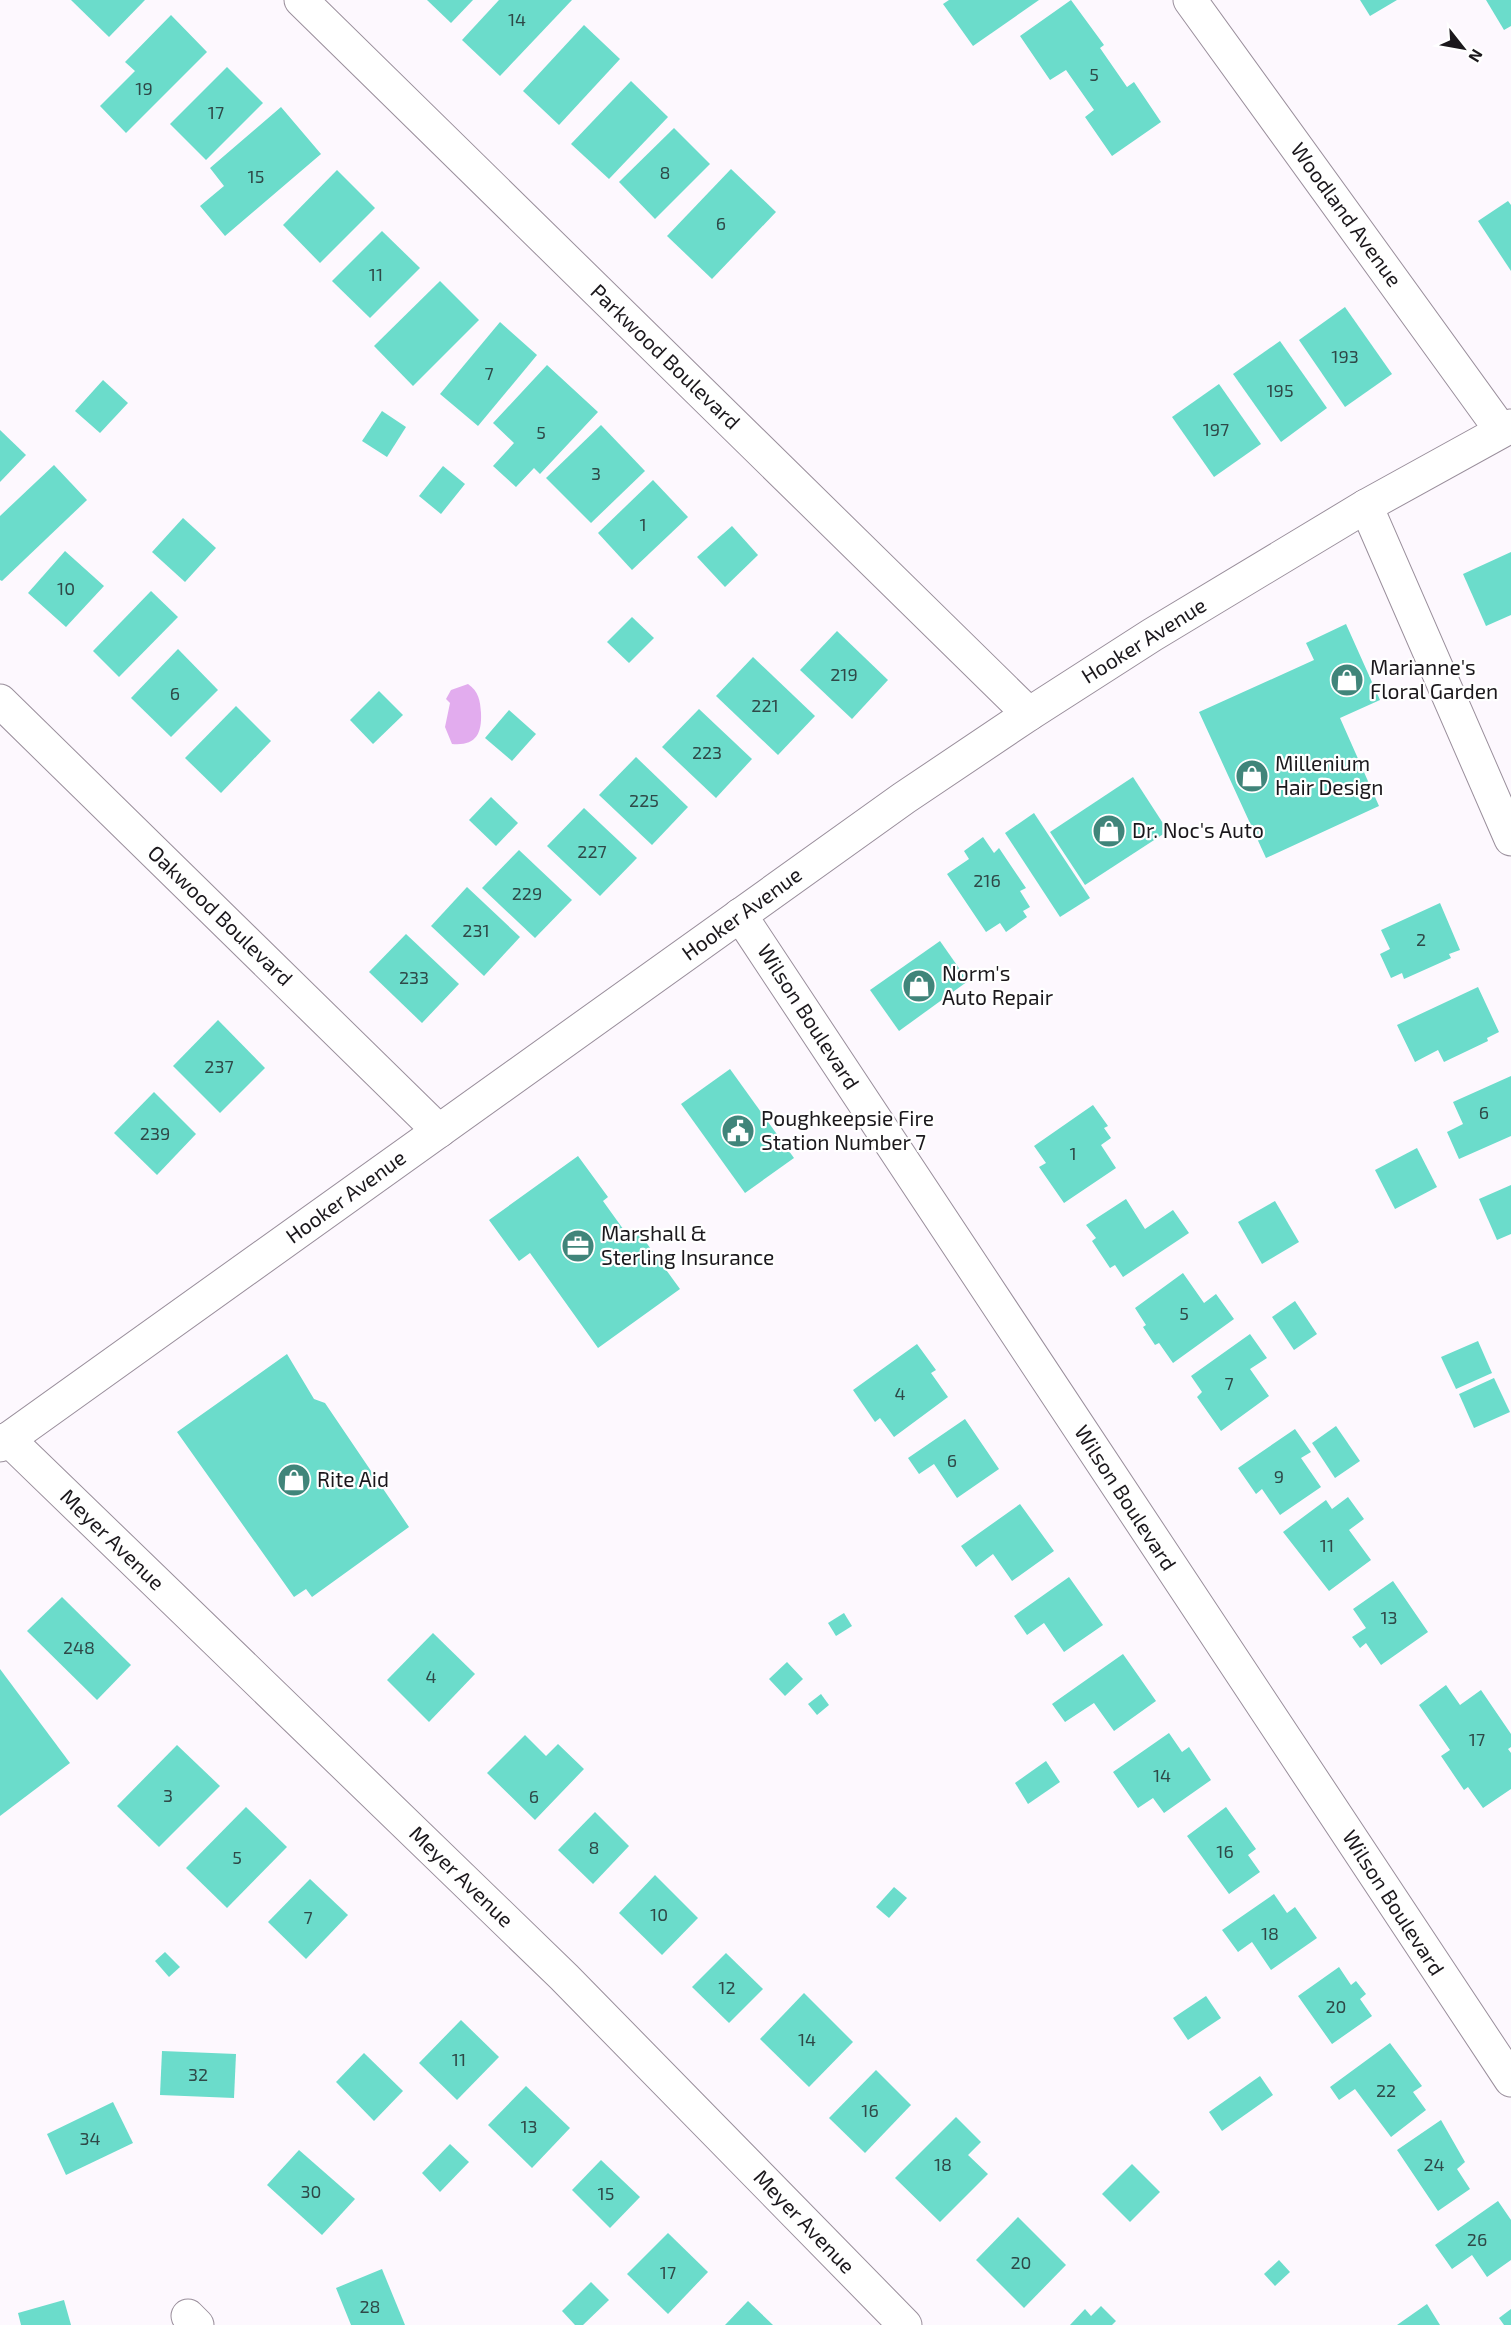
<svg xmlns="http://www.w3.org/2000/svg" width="1511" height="2325" font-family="'Exo 2',sans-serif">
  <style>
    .water { fill: #e2acee }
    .building { fill: #6bdccb }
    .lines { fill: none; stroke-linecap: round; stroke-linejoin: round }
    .minor-casing { stroke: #9a8f9c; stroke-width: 35 }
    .minor { stroke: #fff; stroke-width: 33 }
    .labels { text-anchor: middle; stroke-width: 4.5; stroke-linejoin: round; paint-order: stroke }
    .number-label { font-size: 18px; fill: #2f4948 }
    .street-label { font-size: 21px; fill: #1b181c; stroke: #fff }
    .poi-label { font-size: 21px; fill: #1b181c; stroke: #fff; text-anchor: start }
  </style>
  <rect width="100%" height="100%" fill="#fdf8fe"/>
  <path class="water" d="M468,684c11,8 12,16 13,29 1,22 -6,33 -29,31l-7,-17 5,-24 -4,-4 5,-9z"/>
  <g class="building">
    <polygon points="71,0 145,0 109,37"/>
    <polygon points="427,0 473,0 451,23"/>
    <polygon points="499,0 572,0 500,76 462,40"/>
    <polygon points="949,0 1039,0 973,46 943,4"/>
    <polygon points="1071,0 1104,45 1100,48 1127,87 1134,82 1161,122 1112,156 1085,117 1094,110 1066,70 1050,80 1020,36"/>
    <polygon points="1360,0 1397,0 1370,16"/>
    <polygon points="1486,0 1511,0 1511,26 1504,30"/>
    <polygon points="171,15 207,52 126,133 100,106 135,71 125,62"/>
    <polygon points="584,25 620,59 559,125 523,91"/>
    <polygon points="227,67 263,103 206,160 170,124"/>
    <polygon points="631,81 668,117 609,179 571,144"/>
    <polygon points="281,107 321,154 225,236 200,206 224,186 210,168"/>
    <polygon points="674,128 710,164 655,219 619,182"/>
    <polygon points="731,169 776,212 712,279 667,236"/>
    <polygon points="337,170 375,208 320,263 283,225"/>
    <polygon points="1508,201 1511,205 1511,271 1478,221"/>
    <polygon points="382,231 420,268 370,318 332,281"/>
    <polygon points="440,281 479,320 413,386 374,346"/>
    <polygon points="1345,307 1392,374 1345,407 1299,340"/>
    <polygon points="500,322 537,355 478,426 440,394"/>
    <polygon points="1280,341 1327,408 1281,442 1233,374"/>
    <polygon points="547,365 598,412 540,474 534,468 516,487 493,466 514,443 493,423"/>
    <polygon points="103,380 128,403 100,433 75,411"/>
    <polygon points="1219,384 1261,444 1214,477 1172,417"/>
    <polygon points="382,411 406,427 387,457 362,441"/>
    <polygon points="601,425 645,471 591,523 546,478"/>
    <polygon points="0,430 26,455 0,482"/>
    <polygon points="54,465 87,500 2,581 0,580 0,516"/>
    <polygon points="443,466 465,484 441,514 419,496"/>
    <polygon points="653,480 688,517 632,570 598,533"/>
    <polygon points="183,518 216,548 185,582 152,552"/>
    <polygon points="732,526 758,555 725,587 697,557"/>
    <polygon points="65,551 104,586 66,627 28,593"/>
    <polygon points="1511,552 1511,615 1486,626 1463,574"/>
    <polygon points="151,591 178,617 119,677 93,651"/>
    <polygon points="632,617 654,638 629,663 607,642"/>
    <polygon points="1346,624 1380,700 1340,718 1379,806 1266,858 1199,712 1314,660 1306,643"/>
    <polygon points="837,631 888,680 852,719 800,670"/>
    <polygon points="178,649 218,690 171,737 131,698"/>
    <polygon points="753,657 815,716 778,755 716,696"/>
    <polygon points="379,691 403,715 373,744 350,720"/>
    <polygon points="236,706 271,741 221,793 185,758"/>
    <polygon points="699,709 752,759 716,798 662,747"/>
    <polygon points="509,710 536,734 512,761 485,738"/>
    <polygon points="636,757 688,807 652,845 599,795"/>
    <polygon points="1133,777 1168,831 1085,885 1050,832"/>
    <polygon points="491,797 518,823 496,846 469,820"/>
    <polygon points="584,808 637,858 600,896 547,846"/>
    <polygon points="1034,813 1090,898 1060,917 1005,833"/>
    <polygon points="983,837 994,853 999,848 1026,888 1020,891 1030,907 1023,911 1027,917 1006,932 1000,923 986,932 947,874 969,859 964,851"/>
    <polygon points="519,850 572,900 535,938 482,888"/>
    <polygon points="467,887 520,937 484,976 431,926"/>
    <polygon points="1440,903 1460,950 1449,954 1451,958 1404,979 1402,973 1391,978 1380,954 1390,949 1381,930"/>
    <polygon points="406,934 459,984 422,1023 369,972"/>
    <polygon points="940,941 968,981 899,1031 870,990"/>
    <polygon points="1478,987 1499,1032 1487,1038 1488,1041 1444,1062 1438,1050 1415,1062 1397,1025"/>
    <polygon points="218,1020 265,1068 220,1113 173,1066"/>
    <polygon points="730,1069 794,1158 745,1193 681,1104"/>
    <polygon points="1511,1076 1511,1136 1459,1159 1447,1132 1463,1124 1453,1102"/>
    <polygon points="154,1092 196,1134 157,1175 114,1133"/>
    <polygon points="1093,1105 1108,1126 1104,1128 1111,1138 1101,1145 1116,1168 1064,1203 1039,1167 1046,1163 1034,1146"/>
    <polygon points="1417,1148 1437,1187 1395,1209 1375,1170"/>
    <polygon points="578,1156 608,1197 603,1201 631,1240 640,1234 680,1289 598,1348 530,1253 519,1261 489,1220"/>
    <polygon points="1511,1185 1511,1234 1497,1240 1479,1199"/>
    <polygon points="1126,1199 1145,1229 1173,1210 1189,1233 1123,1277 1115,1265 1110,1268 1092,1241 1096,1238 1086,1225"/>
    <polygon points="1275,1201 1299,1242 1262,1264 1238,1222"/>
    <polygon points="1183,1273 1204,1303 1216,1294 1234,1319 1173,1363 1159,1343 1155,1345 1143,1327 1146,1325 1135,1308"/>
    <polygon points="1295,1301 1317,1334 1294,1350 1272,1317"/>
    <polygon points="1250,1334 1267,1358 1250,1369 1269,1396 1221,1431 1197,1397 1202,1392 1191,1376"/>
    <polygon points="1478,1341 1492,1373 1456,1389 1441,1357"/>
    <polygon points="917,1344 936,1370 931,1373 948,1397 894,1437 880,1418 875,1422 853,1390"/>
    <polygon points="287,1354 314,1399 325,1403 409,1527 312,1597 306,1589 294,1597 177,1432"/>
    <polygon points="1494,1378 1510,1412 1474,1428 1459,1394"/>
    <polygon points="965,1419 999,1469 957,1498 934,1464 919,1474 908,1458"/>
    <polygon points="1336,1426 1360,1461 1335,1478 1312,1443"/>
    <polygon points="1295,1429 1311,1452 1301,1458 1321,1487 1280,1515 1262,1489 1256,1494 1238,1468"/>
    <polygon points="1348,1497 1364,1519 1349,1530 1371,1560 1329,1591 1283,1532 1326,1500 1332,1509"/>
    <polygon points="1020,1504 1054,1551 1012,1581 993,1554 976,1567 961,1546"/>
    <polygon points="1069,1577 1103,1625 1064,1652 1044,1623 1027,1635 1014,1616"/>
    <polygon points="1393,1581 1428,1632 1381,1665 1366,1643 1360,1648 1352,1637 1366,1628 1353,1609"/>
    <polygon points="62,1597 131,1665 97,1700 27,1631"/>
    <polygon points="844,1613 852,1626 836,1636 828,1623"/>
    <polygon points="433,1633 475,1674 429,1722 387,1680"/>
    <polygon points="1123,1654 1156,1701 1114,1731 1094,1703 1065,1722 1052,1704"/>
    <polygon points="787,1662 803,1679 785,1696 769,1679"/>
    <polygon points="0,1669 70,1763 0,1816"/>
    <polygon points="1446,1685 1460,1705 1481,1690 1511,1734 1511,1747 1508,1749 1511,1753 1511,1789 1483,1808 1468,1787 1464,1790 1441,1756 1450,1750 1419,1705"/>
    <polygon points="821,1694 829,1705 817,1715 808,1704"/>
    <polygon points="1169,1733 1182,1752 1189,1747 1211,1780 1164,1813 1153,1798 1138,1808 1113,1772"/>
    <polygon points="525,1735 546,1756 558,1744 584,1769 535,1820 487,1773"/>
    <polygon points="177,1745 220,1786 159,1847 117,1806"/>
    <polygon points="1046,1761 1060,1782 1028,1804 1015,1783"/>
    <polygon points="246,1807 287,1847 227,1908 186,1868"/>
    <polygon points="1226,1807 1256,1849 1248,1855 1260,1872 1229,1894 1187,1836"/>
    <polygon points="595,1812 629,1846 593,1884 558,1850"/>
    <polygon points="655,1875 698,1918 662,1955 619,1913"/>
    <polygon points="310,1879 348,1915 306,1959 268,1922"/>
    <polygon points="894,1887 907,1898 889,1918 876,1907"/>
    <polygon points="1274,1894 1287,1913 1295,1907 1317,1938 1271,1970 1252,1942 1238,1952 1222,1930"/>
    <polygon points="165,1952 180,1967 169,1977 155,1961"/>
    <polygon points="726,1953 763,1989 729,2023 692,1987"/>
    <polygon points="1339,1967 1351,1985 1356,1981 1366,1994 1360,1999 1372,2016 1332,2044 1298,1996"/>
    <polygon points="804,1993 853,2042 809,2087 760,2039"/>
    <polygon points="1206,1996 1221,2018 1188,2040 1173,2018"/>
    <polygon points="461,2020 499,2057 457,2100 419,2063"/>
    <polygon points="1390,2043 1422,2086 1413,2092 1426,2110 1391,2137 1355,2089 1339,2100 1330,2087"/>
    <polygon points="162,2051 236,2054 234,2098 160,2095"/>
    <polygon points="364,2053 403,2091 374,2121 336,2082"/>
    <polygon points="876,2070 911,2105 865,2153 829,2118"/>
    <polygon points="1260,2076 1273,2095 1222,2131 1209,2112"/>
    <polygon points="526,2086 570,2128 532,2168 488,2125"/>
    <polygon points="113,2102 133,2143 66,2175 47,2134"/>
    <polygon points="956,2117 981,2142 968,2155 988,2174 940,2222 895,2178"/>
    <polygon points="1441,2120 1465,2162 1457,2169 1470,2189 1438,2211 1397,2150"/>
    <polygon points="450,2144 469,2162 440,2192 422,2173"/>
    <polygon points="299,2150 355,2199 322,2235 267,2185"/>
    <polygon points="601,2160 640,2197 610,2228 572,2190"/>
    <polygon points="1132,2164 1160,2192 1130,2222 1102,2194"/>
    <polygon points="1498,2201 1511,2220 1511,2260 1487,2277 1472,2255 1452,2269 1435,2245"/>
    <polygon points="1018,2217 1066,2265 1024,2308 976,2260"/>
    <polygon points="668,2233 708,2272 668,2314 627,2274"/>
    <polygon points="1279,2260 1290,2272 1275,2286 1264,2274"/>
    <polygon points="382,2269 405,2325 351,2325 336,2288"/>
    <polygon points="591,2282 609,2300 583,2325 575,2325 562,2311"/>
    <polygon points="64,2300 71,2325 21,2325 18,2313"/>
    <polygon points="748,2301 773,2325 725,2325"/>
    <polygon points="1427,2304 1440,2325 1397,2325"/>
    <polygon points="1101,2306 1116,2321 1112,2325 1070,2325 1085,2309 1091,2316"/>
    <polygon points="1511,2309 1511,2325 1504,2325 1499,2318"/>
  </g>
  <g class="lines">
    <defs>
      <g id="minor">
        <polyline points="301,0 1029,714"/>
        <polyline points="1190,0 1501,430"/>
        <polyline points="1366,506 1511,839"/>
        <polyline points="0,701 439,1131"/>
        <polyline points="740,915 1511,2080"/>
        <polyline points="8,1439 564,1977 905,2325"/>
        <polyline points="0,1445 904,798 1029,714 1152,635 1366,506 1511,426"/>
        <polyline points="188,2316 197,2325"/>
      </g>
    </defs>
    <use href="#minor" class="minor-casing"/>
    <use href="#minor" class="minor"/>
  </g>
  <defs>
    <symbol id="shop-disc" viewBox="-11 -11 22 22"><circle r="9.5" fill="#40857a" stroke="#fff"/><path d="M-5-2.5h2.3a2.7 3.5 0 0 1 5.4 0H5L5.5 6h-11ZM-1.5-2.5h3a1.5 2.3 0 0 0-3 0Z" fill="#fff"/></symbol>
    <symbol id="civic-disc" viewBox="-11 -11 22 22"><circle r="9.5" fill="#40857a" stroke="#fff"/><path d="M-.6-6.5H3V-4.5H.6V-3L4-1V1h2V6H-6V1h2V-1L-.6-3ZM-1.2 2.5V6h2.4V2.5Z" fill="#fff"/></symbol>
    <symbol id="office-disc" viewBox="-11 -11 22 22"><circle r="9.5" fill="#40857a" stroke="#fff"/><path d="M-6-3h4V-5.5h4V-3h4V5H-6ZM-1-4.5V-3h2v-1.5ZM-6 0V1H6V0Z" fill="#fff"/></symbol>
  </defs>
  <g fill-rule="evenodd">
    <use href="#shop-disc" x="1328" y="661" width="38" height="38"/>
    <use href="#shop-disc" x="1233" y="757" width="38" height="38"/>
    <use href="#shop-disc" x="1090" y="812" width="38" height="38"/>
    <use href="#shop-disc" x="900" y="967" width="38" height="38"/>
    <use href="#civic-disc" x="719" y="1112" width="38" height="38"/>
    <use href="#office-disc" x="559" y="1227" width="38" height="38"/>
    <use href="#shop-disc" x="275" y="1461" width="38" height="38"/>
  </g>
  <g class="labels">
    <g class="number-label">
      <text x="517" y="26">14</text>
      <text x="1094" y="81">5</text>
      <text x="144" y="95">19</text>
      <text x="216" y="119">17</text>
      <text x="665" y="179">8</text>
      <text x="256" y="183">15</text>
      <text x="721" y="230">6</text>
      <text x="376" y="281">11</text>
      <text x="1345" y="363">193</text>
      <text x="489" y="380">7</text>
      <text x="1280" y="397">195</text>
      <text x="1216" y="436">197</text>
      <text x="541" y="439">5</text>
      <text x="596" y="480">3</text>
      <text x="643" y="531">1</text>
      <text x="66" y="595">10</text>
      <text x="844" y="681">219</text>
      <text x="175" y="700">6</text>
      <text x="765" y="712">221</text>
      <text x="707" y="759">223</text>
      <text x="644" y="807">225</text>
      <text x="592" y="858">227</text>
      <text x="987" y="887">216</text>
      <text x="527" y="900">229</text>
      <text x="476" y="937">231</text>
      <text x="1421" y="946">2</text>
      <text x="414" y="984">233</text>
      <text x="219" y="1073">237</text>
      <text x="1484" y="1119">6</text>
      <text x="155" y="1140">239</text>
      <text x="1073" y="1160">1</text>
      <text x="1184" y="1320">5</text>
      <text x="1229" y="1390">7</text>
      <text x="900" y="1400">4</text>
      <text x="952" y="1467">6</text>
      <text x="1279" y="1483">9</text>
      <text x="1327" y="1552">11</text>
      <text x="1389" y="1624">13</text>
      <text x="79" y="1654">248</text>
      <text x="431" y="1683">4</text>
      <text x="1477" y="1746">17</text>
      <text x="1162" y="1782">14</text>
      <text x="168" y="1802">3</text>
      <text x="534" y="1803">6</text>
      <text x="594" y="1854">8</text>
      <text x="1225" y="1858">16</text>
      <text x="237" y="1864">5</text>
      <text x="659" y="1921">10</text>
      <text x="308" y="1924">7</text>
      <text x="1270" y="1940">18</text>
      <text x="727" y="1994">12</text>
      <text x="1336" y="2013">20</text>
      <text x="807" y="2046">14</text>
      <text x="459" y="2066">11</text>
      <text x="198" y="2081">32</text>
      <text x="1386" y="2097">22</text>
      <text x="870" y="2117">16</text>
      <text x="529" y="2133">13</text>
      <text x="90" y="2145">34</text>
      <text x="943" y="2171">18</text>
      <text x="1434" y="2171">24</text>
      <text x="311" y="2198">30</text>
      <text x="606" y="2200">15</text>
      <text x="1477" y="2246">26</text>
      <text x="1021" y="2269">20</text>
      <text x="668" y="2279">17</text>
      <text x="370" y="2313">28</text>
    </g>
    <g class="street-label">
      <text transform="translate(1346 215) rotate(54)" y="7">Woodland Avenue</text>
      <text transform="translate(665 357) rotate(44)" y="7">Parkwood Boulevard</text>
      <text transform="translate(1144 641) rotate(-32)" y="7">Hooker Avenue</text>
      <text transform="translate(742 914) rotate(-36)" y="7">Hooker Avenue</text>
      <text transform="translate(220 916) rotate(44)" y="7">Oakwood Boulevard</text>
      <text transform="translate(808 1017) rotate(57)" y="7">Wilson Boulevard</text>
      <text transform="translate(346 1197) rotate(-36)" y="7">Hooker Avenue</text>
      <text transform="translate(1125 1498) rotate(57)" y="7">Wilson Boulevard</text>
      <text transform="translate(112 1540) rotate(44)" y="7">Meyer Avenue</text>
      <text transform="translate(461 1877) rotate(44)" y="7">Meyer Avenue</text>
      <text transform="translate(1393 1903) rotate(57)" y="7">Wilson Boulevard</text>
      <text transform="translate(804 2222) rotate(46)" y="7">Meyer Avenue</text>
    </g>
    <g class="poi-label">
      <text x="1370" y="675">Marianne's<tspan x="1370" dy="24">Floral Garden</tspan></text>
      <text x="1275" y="771">Millenium<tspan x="1275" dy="24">Hair Design</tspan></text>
      <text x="1132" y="838">Dr. Noc's Auto</text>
      <text x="942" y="981">Norm's<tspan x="942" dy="24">Auto Repair</tspan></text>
      <text x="761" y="1126">Poughkeepsie Fire<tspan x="761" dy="24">Station Number 7</tspan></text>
      <text x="601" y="1241">Marshall &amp;<tspan x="601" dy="24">Sterling Insurance</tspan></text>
      <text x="317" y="1487">Rite Aid</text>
    </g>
  </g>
  <g transform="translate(1463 48) rotate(121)" stroke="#ffffff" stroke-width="4.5" paint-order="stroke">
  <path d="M0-4.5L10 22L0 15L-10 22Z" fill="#1b181c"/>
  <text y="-9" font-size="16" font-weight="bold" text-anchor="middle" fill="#1b181c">N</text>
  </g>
</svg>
